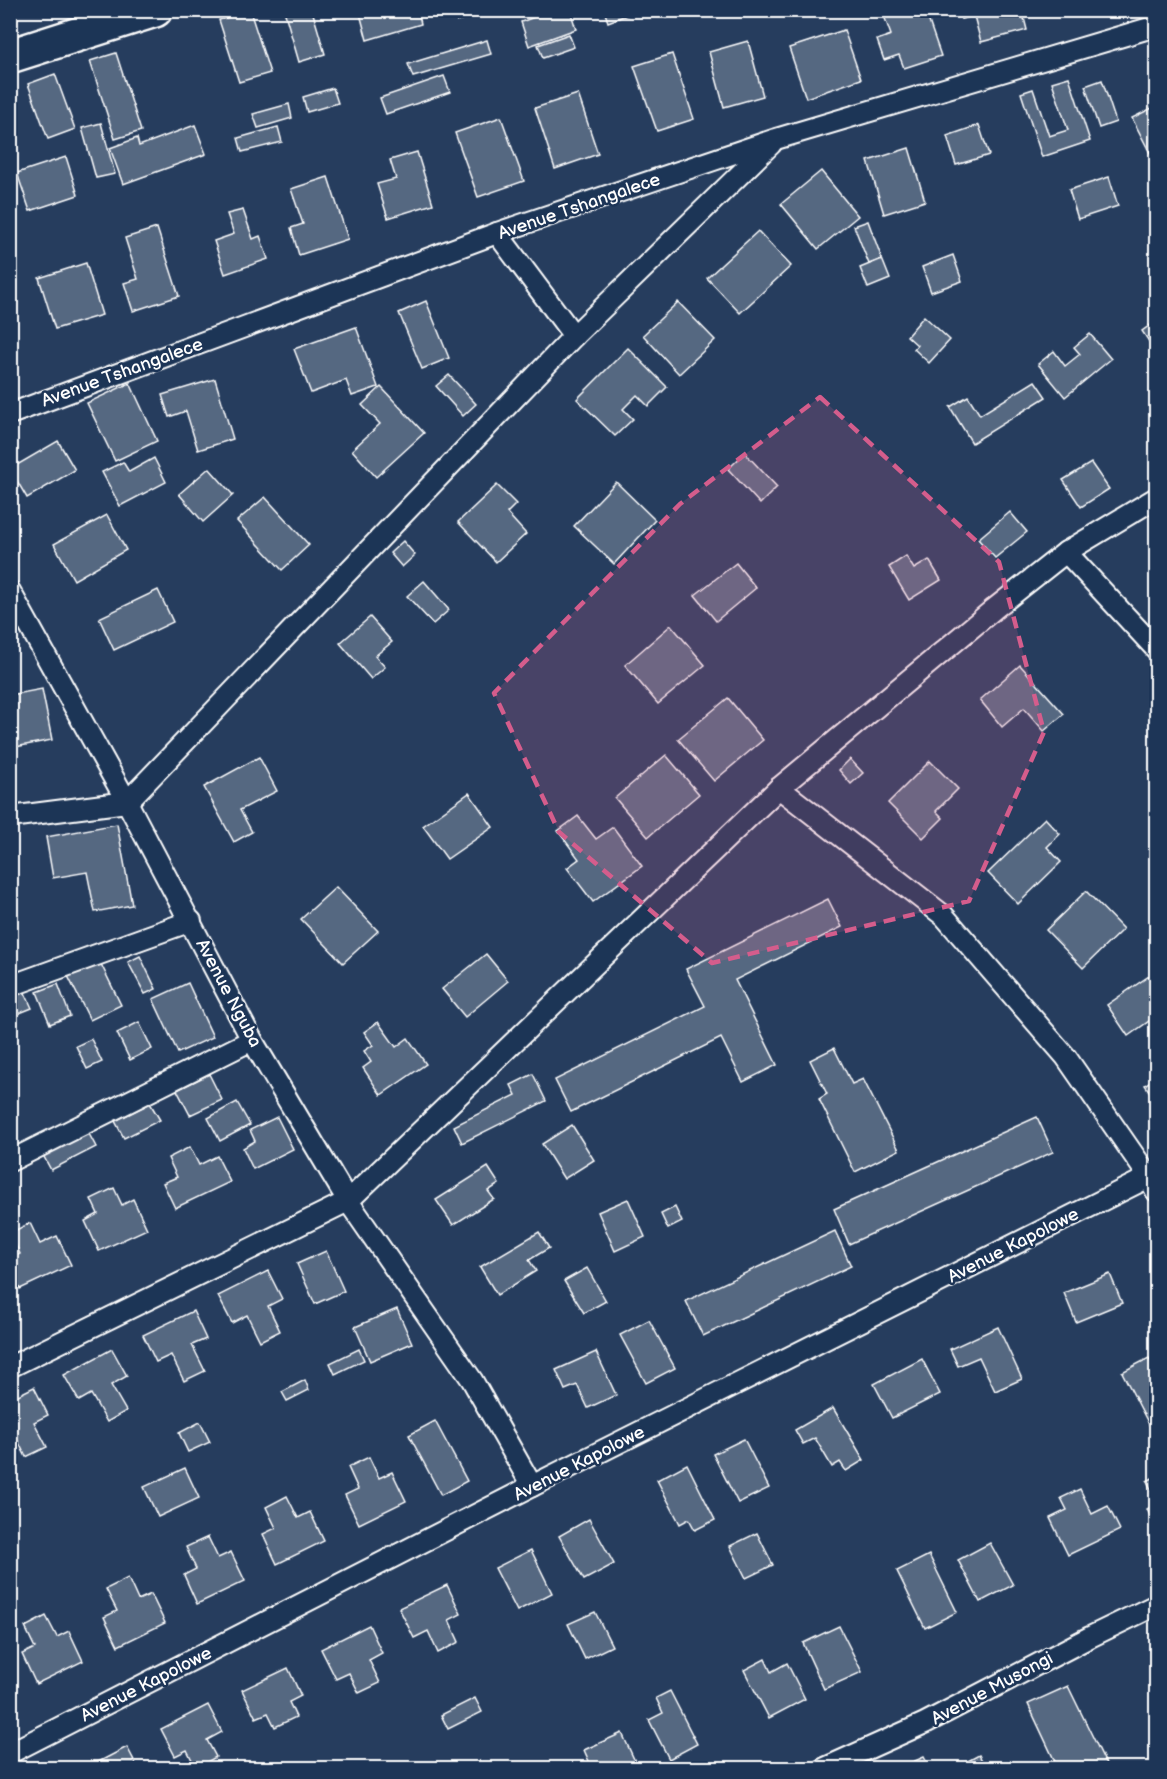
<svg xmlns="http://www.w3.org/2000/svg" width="1167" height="1779" font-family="'Balsamiq Sans',sans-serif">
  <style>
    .building { fill: #556781; stroke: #fff; stroke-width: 1.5 }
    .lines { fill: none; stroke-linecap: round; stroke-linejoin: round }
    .minor-casing { stroke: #fff; stroke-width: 24 }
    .trunk-casing { stroke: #fff; stroke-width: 38 }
    .minor { stroke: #1d3557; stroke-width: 20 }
    .trunk { stroke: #1d3557; stroke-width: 33 }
    .marked { fill: #d45d8c; fill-opacity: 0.2; stroke: #d45d8c; stroke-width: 4.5; stroke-dasharray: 12 8; stroke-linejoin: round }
    .labels { text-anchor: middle; stroke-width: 5; stroke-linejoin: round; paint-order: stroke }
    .street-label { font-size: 18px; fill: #fff; stroke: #1d3557 }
  </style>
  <rect width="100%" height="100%" fill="#263d5e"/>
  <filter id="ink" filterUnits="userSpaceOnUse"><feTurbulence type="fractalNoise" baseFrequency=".0167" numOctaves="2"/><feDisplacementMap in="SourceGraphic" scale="12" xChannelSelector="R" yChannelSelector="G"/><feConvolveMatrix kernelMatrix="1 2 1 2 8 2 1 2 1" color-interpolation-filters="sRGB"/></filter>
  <g filter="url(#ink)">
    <g class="building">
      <polygon points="284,10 312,10 325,54 299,62"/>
      <polygon points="359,10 418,10 421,24 367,40"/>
      <polygon points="453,10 485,10 486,11 457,21"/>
      <polygon points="553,10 570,10 576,29 529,46 521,22"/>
      <polygon points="604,10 640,10 608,22"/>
      <polygon points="664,10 691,10 666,18"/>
      <polygon points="882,10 925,10 941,56 904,68 899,55 884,60 877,40 891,35"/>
      <polygon points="959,10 1022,10 1027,30 981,42 974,16 961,19"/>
      <polygon points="250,11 270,73 239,82 219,20"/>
      <polygon points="844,30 861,79 806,98 789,48"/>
      <polygon points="569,34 574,47 543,58 538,45"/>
      <polygon points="487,40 491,54 413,77 408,64"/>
      <polygon points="748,41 763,96 724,107 709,52"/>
      <polygon points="116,53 141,131 115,139 90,61"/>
      <polygon points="672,54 694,119 657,131 634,66"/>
      <polygon points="55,74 75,129 48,139 28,84"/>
      <polygon points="444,76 450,92 386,114 380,98"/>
      <polygon points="1069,77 1090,141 1042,157 1021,93 1033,89 1049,136 1068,130 1052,82"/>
      <polygon points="1102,80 1116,122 1099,128 1085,86"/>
      <polygon points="333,88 338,103 307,112 303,97"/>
      <polygon points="578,94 598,154 555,169 535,108"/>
      <polygon points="289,104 292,118 258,128 253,114"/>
      <polygon points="1156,106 1156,149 1150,153 1132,118"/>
      <polygon points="501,117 524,181 478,197 455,133"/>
      <polygon points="101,123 115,174 96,178 82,128"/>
      <polygon points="195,125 206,154 123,184 110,148 137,138 139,146"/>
      <polygon points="979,125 989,155 956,165 947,136"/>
      <polygon points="278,127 282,142 242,152 238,138"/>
      <polygon points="909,148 925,201 884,214 868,161"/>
      <polygon points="417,152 433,204 388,218 377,184 396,179 390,160"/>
      <polygon points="66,157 78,195 30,211 17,173"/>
      <polygon points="821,171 858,216 818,249 781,204"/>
      <polygon points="328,177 348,239 299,255 291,228 303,224 291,189"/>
      <polygon points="1109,177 1118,206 1078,219 1069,190"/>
      <polygon points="243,210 253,239 260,236 268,259 225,274 214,241 234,234 227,214"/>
      <polygon points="868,221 882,259 869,264 854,226"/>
      <polygon points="157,228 179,296 133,311 124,283 138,279 125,238"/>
      <polygon points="758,231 791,266 740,313 707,278"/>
      <polygon points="953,255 962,281 931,292 922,267"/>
      <polygon points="882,259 890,279 868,288 860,268"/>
      <polygon points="86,263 102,315 55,329 39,278"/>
      <polygon points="426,301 449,358 422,369 399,313"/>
      <polygon points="678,302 715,340 679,374 643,335"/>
      <polygon points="924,316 950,340 929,363 914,349 917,345 907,336"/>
      <polygon points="1156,321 1156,347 1154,349 1142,331"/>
      <polygon points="356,327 378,387 352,396 346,380 311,393 294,349"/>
      <polygon points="1090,334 1111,359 1065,397 1038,364 1054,351 1065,366 1080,354 1074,347"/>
      <polygon points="628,348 667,387 648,406 637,395 623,409 633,419 615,436 577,399"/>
      <polygon points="449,375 476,404 463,416 436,386"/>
      <polygon points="215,379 233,439 198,450 186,411 169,417 162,395"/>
      <polygon points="1035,381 1046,397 972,443 950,407 968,396 980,415"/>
      <polygon points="130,383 157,441 115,461 87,403"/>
      <polygon points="381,387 424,433 376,477 352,450 380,424 362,405"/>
      <polygon points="58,441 75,470 27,498 10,469"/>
      <polygon points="745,453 777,487 760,504 728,469"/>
      <polygon points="154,458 166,482 120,506 102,472 123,462 129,472"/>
      <polygon points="1091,463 1109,489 1081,507 1063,480"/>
      <polygon points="209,468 233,495 203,522 179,494"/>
      <polygon points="616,482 655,520 614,564 574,526"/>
      <polygon points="497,485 516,504 507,513 526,534 496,562 458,522"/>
      <polygon points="265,497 309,545 282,570 237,521"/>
      <polygon points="1010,512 1027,532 995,558 978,539"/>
      <polygon points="107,515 126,550 74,580 54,544"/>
      <polygon points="403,541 415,555 402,567 390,553"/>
      <polygon points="906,556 914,569 929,560 941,580 909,600 889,567"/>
      <polygon points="736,563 756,588 716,621 695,595"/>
      <polygon points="424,581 449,610 433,624 407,596"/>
      <polygon points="158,590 173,622 114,650 99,618"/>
      <polygon points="370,617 392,642 375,656 385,667 371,679 340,643"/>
      <polygon points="671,625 705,665 658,704 625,665"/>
      <polygon points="1020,665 1064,714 1044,731 1024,708 1002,727 980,700"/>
      <polygon points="42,689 52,740 10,748 10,695"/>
      <polygon points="728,698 763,740 714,781 678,739"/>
      <polygon points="666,755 699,794 648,837 615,798"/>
      <polygon points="259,757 277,791 240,810 252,832 234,842 204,787"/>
      <polygon points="850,759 863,773 851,784 839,770"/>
      <polygon points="930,761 958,789 936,811 943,818 923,838 888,803"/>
      <polygon points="469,793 493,827 447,859 423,826"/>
      <polygon points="578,816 596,839 613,827 642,866 593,902 567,868 579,859 558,831"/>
      <polygon points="1045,818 1060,834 1047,847 1061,862 1018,904 988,873"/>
      <polygon points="117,824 132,905 95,912 87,872 53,878 46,837"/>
      <polygon points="336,887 378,931 343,963 301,919"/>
      <polygon points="1086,891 1123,929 1083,968 1046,930"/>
      <polygon points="828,899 842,927 735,980 777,1065 743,1082 721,1038 571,1112 555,1080 705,1006 686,969"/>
      <polygon points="486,954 508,981 465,1017 442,989"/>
      <polygon points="140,956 156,989 145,994 128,962"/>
      <polygon points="99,960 121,1005 90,1020 68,976"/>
      <polygon points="1149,976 1156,988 1156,1016 1128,1036 1107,1005"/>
      <polygon points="188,983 213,1037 178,1053 153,999"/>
      <polygon points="21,984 32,1008 10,1017 10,988"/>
      <polygon points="58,984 70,1016 50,1024 37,992"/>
      <polygon points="139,1022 152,1049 130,1060 117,1033"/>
      <polygon points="378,1022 396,1047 408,1038 426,1064 381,1095 363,1068 371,1062 364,1051 373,1045 364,1032"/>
      <polygon points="91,1039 102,1062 87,1069 76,1046"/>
      <polygon points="834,1048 852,1084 863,1079 899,1150 855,1172 819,1099 827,1094 810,1060"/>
      <polygon points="209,1074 222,1100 190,1115 177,1090"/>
      <polygon points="533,1074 546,1101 462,1143 454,1126 516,1095 511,1085"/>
      <polygon points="1156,1077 1156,1101 1145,1085"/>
      <polygon points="237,1102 250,1125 220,1141 208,1118"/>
      <polygon points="150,1103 160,1120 124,1138 115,1121"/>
      <polygon points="277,1117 293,1149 253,1169 243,1148 255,1141 250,1130"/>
      <polygon points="1037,1117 1053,1152 849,1244 834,1209"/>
      <polygon points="572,1125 594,1160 564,1179 542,1144"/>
      <polygon points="88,1132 96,1147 51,1170 43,1155"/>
      <polygon points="190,1147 199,1165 217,1156 230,1182 175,1208 163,1183 177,1177 168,1158"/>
      <polygon points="488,1167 499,1184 488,1191 494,1199 453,1225 436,1200"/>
      <polygon points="114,1188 122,1205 133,1199 147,1229 99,1251 85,1221 98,1214 91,1199"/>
      <polygon points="628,1199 645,1237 615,1251 598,1212"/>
      <polygon points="675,1207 682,1222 668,1229 661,1214"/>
      <polygon points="30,1223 40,1244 57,1236 71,1265 20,1289 10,1269 10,1259 20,1254 10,1233"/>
      <polygon points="835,1231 851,1266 703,1336 686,1301"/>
      <polygon points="539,1232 549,1248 529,1260 536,1271 497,1295 480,1267"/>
      <polygon points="326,1251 344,1291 315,1304 297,1264"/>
      <polygon points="587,1268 606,1301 584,1313 564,1281"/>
      <polygon points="268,1271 282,1299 268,1306 280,1331 260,1341 247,1315 232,1323 218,1296"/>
      <polygon points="1110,1274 1122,1303 1076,1322 1064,1293"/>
      <polygon points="397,1309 412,1343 370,1361 355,1327"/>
      <polygon points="193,1311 206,1339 192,1345 205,1371 184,1381 171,1355 156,1362 143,1335"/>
      <polygon points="649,1320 675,1368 646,1383 620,1335"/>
      <polygon points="998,1327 1022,1379 995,1391 979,1357 958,1366 950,1349"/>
      <polygon points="112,1349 127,1376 111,1385 126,1411 107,1422 91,1394 79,1401 64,1375"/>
      <polygon points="359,1349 364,1360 335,1374 330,1363"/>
      <polygon points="596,1352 616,1395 588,1408 577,1385 565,1390 556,1370"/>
      <polygon points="1149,1358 1156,1372 1156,1438 1122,1372"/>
      <polygon points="922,1359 940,1394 892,1418 874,1384"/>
      <polygon points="305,1380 309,1390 287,1401 282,1392"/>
      <polygon points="34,1387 48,1415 34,1422 47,1447 26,1457 13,1431 10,1432 10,1399"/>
      <polygon points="833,1408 864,1460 846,1471 840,1462 832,1467 815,1438 803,1444 795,1430"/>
      <polygon points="435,1421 467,1481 441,1495 409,1435"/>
      <polygon points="200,1422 210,1442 188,1452 179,1433"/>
      <polygon points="744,1439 769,1488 738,1503 713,1454"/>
      <polygon points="369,1457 379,1478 392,1472 406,1501 359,1524 345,1495 358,1489 348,1467"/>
      <polygon points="687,1464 715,1520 695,1530 689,1519 680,1524 657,1480"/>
      <polygon points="185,1468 199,1498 158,1517 144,1487"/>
      <polygon points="1156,1476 1156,1500 1147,1481"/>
      <polygon points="1080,1489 1092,1514 1108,1506 1120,1530 1068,1555 1050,1518 1067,1510 1061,1498"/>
      <polygon points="287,1496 298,1518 310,1512 324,1541 277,1564 263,1534 276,1528 266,1507"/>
      <polygon points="1156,1504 1156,1528 1147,1509"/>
      <polygon points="589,1519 614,1564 584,1580 559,1536"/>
      <polygon points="757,1533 773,1565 746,1578 730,1546"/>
      <polygon points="208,1537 218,1558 231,1552 245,1581 197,1604 184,1575 196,1569 186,1547"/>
      <polygon points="990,1543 1013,1585 980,1602 958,1560"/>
      <polygon points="531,1550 552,1593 517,1611 495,1568"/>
      <polygon points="929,1555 957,1612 925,1628 897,1571"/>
      <polygon points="128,1578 138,1600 151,1594 165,1623 118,1646 104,1617 117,1611 106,1589"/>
      <polygon points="447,1585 461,1614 449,1620 459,1642 438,1653 428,1631 414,1638 399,1608"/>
      <polygon points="595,1612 612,1646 585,1659 568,1624"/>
      <polygon points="46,1616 57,1637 69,1631 83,1661 36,1684 22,1654 35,1648 25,1627"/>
      <polygon points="369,1625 382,1653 369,1660 380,1683 359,1693 349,1673 336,1679 321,1649"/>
      <polygon points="839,1626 862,1672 824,1689 803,1643"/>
      <polygon points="765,1659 771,1672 787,1663 805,1699 769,1718 744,1670"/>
      <polygon points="288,1668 301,1696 289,1702 296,1717 275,1727 268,1713 256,1718 242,1690"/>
      <polygon points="1068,1686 1108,1768 1058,1768 1028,1704"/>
      <polygon points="670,1691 697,1744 669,1759 649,1720 663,1713 656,1698"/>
      <polygon points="475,1698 482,1712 448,1729 441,1715"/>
      <polygon points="208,1705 222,1732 207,1740 216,1757 196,1768 187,1750 175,1756 161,1729"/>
      <polygon points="622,1733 638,1768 592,1768 584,1750"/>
      <polygon points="127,1747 138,1768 87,1768"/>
      <polygon points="979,1755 986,1768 955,1768"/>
      <polygon points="924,1757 930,1768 899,1768"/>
    </g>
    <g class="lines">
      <defs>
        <g id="minor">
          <polyline points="497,233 574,336"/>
          <polyline points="10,414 497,233 776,139 1156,26"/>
          <polyline points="1066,552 1156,649"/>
          <polyline points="10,591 127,802 252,1040 348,1201 472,1380 532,1486"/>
          <polyline points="779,788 944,916 1066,1057 1149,1177 1156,1191"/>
          <polyline points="10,817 127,802 574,336 771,144"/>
          <polyline points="10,986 191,921"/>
          <polyline points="10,1161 252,1040"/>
          <polyline points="10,1367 348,1201 779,788 994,609 1066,552 1156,498"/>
          <polyline points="10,1753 532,1486 1149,1177"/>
          <polyline points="825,1768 925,1723 1090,1637 1156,1605"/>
        </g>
        <polyline id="trunk" points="10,56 155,10"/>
      </defs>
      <use href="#minor" class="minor-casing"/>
      <use href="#trunk" class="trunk-casing"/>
      <use href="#minor" class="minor"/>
      <use href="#trunk" class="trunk"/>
    </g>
  </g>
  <path class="marked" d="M820,397l179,165 45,170 -75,169 -257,62 -153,-131 -65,-139 186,-189z"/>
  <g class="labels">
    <g class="street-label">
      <text transform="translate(579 206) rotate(-19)" y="6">Avenue Tshangalece</text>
      <text transform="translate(122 372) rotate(-20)" y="6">Avenue Tshangalece</text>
      <text transform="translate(229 993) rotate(62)" y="6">Avenue Nguba</text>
      <text transform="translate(1013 1245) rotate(-27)" y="6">Avenue Kapolowe</text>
      <text transform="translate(579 1463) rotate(-27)" y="6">Avenue Kapolowe</text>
      <text transform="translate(146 1684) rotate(-27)" y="6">Avenue Kapolowe</text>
      <text transform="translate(992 1688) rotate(-28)" y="6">Avenue Musongi</text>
    </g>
  </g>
  <rect width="1167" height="1779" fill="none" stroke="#1d3557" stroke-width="36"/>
  <rect x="18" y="18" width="1131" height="1743" fill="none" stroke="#fff" stroke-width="2" filter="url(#ink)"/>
</svg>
